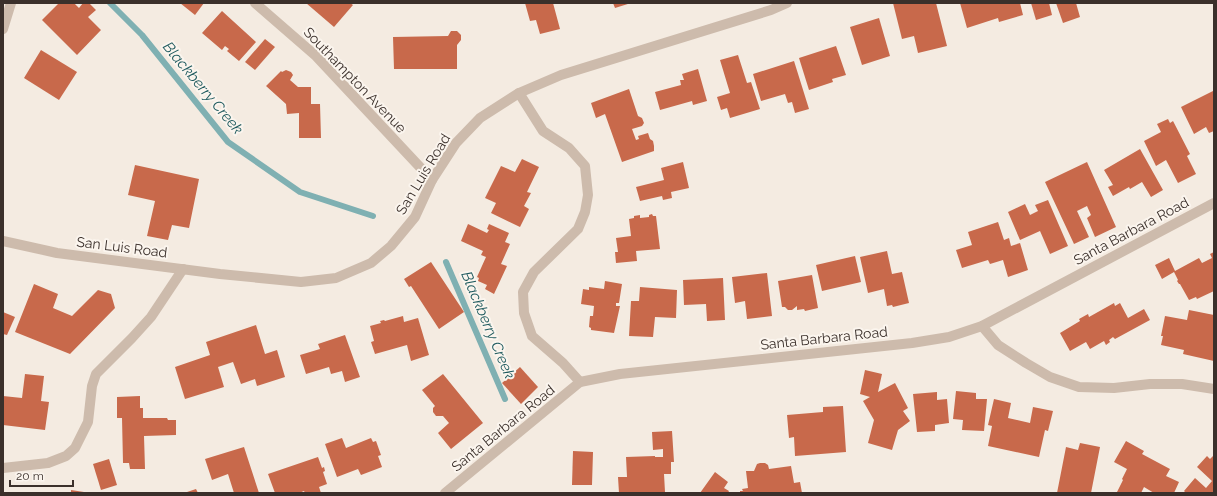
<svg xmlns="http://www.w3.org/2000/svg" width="1217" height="496" font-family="Raleway,sans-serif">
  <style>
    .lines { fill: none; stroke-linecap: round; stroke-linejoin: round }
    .stream { stroke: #7fb0b2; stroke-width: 6 }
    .building { fill: #c8694b }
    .street { stroke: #cdbbac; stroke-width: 10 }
    .labels { text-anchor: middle; stroke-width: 4; stroke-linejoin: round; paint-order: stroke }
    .street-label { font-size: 14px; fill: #3b302b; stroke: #fbf5ee }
    .water-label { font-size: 15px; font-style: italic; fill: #1f5a5e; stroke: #fbf5ee }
  </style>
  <rect width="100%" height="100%" fill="#f4ebe1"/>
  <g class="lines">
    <g class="stream">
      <polyline points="110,3 142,35 228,142 300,192 373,216"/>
      <polyline points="446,262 505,399"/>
    </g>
  </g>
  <g class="building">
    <polygon points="59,3 74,3 79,8 83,3 89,3 96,10 88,17 101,30 77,55 42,20"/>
    <polygon points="180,3 204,3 195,15"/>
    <polygon points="306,3 350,3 353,5 334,27"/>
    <polygon points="525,3 553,3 560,29 540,34 536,20 530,21"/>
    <polygon points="613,3 631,3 615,8"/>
    <polygon points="893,3 936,3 947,46 918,53 914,36 902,39"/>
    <polygon points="960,3 1020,3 1023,15 999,22 998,18 967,28"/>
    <polygon points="1031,3 1049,3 1052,15 1036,20"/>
    <polygon points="1056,3 1076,3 1080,17 1063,23"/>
    <polygon points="222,11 256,42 239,61 227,51 229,49 225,46 222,50 202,33"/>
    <polygon points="879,18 890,56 862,65 850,27"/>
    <polygon points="451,31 457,31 461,35 461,40 457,45 457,69 394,69 393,37 448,36"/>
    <polygon points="265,39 275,47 255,70 245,62"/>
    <polygon points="836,46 846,75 832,79 833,82 809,90 799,58"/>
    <polygon points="41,50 77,72 59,100 24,78"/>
    <polygon points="738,55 747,83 751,82 760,109 730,118 727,108 721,110 717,97 730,93 720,60"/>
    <polygon points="794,61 809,109 795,113 792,102 788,103 785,94 761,101 753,74"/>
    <polygon points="698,69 707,101 693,105 692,101 660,110 655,92 681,85 680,80 684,80 682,74"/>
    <polygon points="286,70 291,72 293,75 290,80 298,87 311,87 311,104 320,104 321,138 299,138 299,113 287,114 286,104 266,86 281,71 282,72"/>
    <polygon points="629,89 638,116 642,118 644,123 642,126 632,129 636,140 639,139 638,136 648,133 650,139 653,141 654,146 654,151 622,162 605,114 596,118 591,103"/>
    <polygon points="1213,91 1214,131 1209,133 1206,127 1194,134 1181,107"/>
    <polygon points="1168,119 1170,123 1173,121 1190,154 1187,156 1196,174 1178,183 1166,160 1156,166 1144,141 1161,132 1157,124"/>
    <polygon points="1140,149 1163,190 1151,197 1142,182 1130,189 1129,187 1113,196 1108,187 1113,185 1104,170"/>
    <polygon points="522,159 539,167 527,192 531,193 524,206 529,209 520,227 491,213 496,203 485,198 501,166 515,172"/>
    <polygon points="683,162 689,188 671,192 672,198 663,200 662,196 640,201 636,187 664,180 661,168"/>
    <polygon points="1087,162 1116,227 1095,237 1087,218 1091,215 1087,206 1077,211 1089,237 1074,244 1045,182"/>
    <polygon points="135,165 199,179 189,228 172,225 168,240 147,236 155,201 128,195"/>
    <polygon points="1048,200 1068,246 1050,254 1040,231 1020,240 1008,212 1025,204 1030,215 1038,211 1035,205"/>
    <polygon points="652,214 653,216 656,216 660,249 636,251 637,261 616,263 615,252 618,252 616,238 631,236 629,219 634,218 634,216 640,215 640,218 649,217 649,215"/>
    <polygon points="998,222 1004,240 1009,238 1011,246 1020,243 1028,270 1008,277 1003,260 990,264 988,260 962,268 956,250 972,245 968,232"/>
    <polygon points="468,224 487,233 489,230 487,229 489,224 509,233 505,242 510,244 501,264 507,266 494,294 485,289 487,285 478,281 479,278 477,277 486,257 481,255 483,251 461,241"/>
    <polygon points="887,251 892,274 902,272 909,303 893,307 892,305 887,306 884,289 868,293 860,257"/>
    <polygon points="1214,252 1214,291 1197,299 1196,297 1189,300 1180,284 1179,284 1177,281 1178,280 1174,272 1162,279 1155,265 1169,258 1175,271 1199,258 1202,263 1212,258 1210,254"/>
    <polygon points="855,256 861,282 822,291 816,265"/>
    <polygon points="431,262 464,312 439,329 411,286 409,287 404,279"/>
    <polygon points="767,273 772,316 747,319 745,301 735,303 732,277"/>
    <polygon points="812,275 818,308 805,311 804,309 797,310 797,306 792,310 788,310 785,307 782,307 778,281"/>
    <polygon points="723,278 725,320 707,321 706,304 684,305 683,280"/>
    <polygon points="605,281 622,284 619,303 616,303 616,306 620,306 614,333 591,330 591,328 589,327 590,316 593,316 594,306 581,304 583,289 589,290 589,287 604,289"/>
    <polygon points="34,284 58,294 53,308 72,316 98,290 111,294 115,308 70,354 15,332"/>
    <polygon points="640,287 677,290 676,318 655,317 653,337 629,336 631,301 639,301"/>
    <polygon points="1114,303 1115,306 1120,303 1128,318 1144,309 1150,320 1115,339 1113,337 1109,340 1110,342 1106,345 1104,341 1090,349 1086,342 1070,351 1060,333 1080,321 1079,319 1088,314 1089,317"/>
    <polygon points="1189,310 1214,315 1214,361 1183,354 1184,350 1161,345 1163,336 1161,336 1165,316 1187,320"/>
    <polygon points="3,312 15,317 7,335 3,334"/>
    <polygon points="403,316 404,322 418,318 429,355 411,361 407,345 375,354 371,342 374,341 370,326 381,323 380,321 384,320 385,321"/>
    <polygon points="256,325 265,354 277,350 285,377 257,386 255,379 241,384 233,362 218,367 224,387 185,399 175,367 210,355 206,342"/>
    <polygon points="345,335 360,377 345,382 342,371 331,374 329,367 306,374 300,355 320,349 318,344"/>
    <polygon points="520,367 538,387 521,404 502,383"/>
    <polygon points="865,370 882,374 878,392 895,383 908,408 903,411 910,421 898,430 892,450 868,443 874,420 863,401 870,397 860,394"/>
    <polygon points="25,374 44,376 41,401 49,402 45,430 3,425 3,396 22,398"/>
    <polygon points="443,374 483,423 451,449 438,433 449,423 443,416 436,416 433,412 433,408 435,406 422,390"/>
    <polygon points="956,391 976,393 976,399 987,399 984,431 962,430 963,420 953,419"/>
    <polygon points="937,392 937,400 947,399 949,423 935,425 935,431 917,432 913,394"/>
    <polygon points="140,396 140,408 143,408 143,418 167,418 168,420 176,420 176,435 144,436 145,469 130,469 129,463 123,463 122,418 117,418 117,397"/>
    <polygon points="994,399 1011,403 1008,418 1030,423 1033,407 1053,411 1048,431 1045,430 1039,457 988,446 992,426 988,425"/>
    <polygon points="843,406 846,452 795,456 794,437 789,438 787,415 823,412 823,407"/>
    <polygon points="672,431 674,462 671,462 671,474 664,474 665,492 619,493 618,477 627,477 626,457 655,456 655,457 663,457 663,449 653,450 652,432"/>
    <polygon points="342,438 346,448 371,438 373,442 376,441 381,455 378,456 382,467 361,475 358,469 337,477 325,444"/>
    <polygon points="1126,441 1144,451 1142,454 1170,469 1166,476 1179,482 1174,493 1154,493 1144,487 1141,493 1117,492 1123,480 1122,479 1127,469 1114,462"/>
    <polygon points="1080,443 1100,447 1091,493 1057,493 1066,447 1078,450"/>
    <polygon points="244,447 259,493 234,493 228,474 212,480 205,459"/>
    <polygon points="573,451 593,452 592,485 572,485"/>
    <polygon points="1214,455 1214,493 1186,493 1184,491 1195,478 1206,488 1212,481 1197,467 1207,456 1210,459"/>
    <polygon points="318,457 322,468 324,467 325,471 323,472 327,484 319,487 321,493 305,493 304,491 299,493 275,493 268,474"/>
    <polygon points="109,459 117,485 101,490 93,464"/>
    <polygon points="760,463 765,463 768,465 769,469 791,466 794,483 800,482 802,493 740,493 740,491 743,491 742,489 748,488 746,471 754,471 757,464"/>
    <polygon points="715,472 728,482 724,488 729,491 728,493 700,493"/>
    <polygon points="196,489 198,493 184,493"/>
    <polygon points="71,490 84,492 84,493 71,493"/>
  </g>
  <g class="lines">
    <g class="street">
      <polyline points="255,3 316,56 432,180"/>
      <polyline points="3,29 11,3"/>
      <polyline points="519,93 543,131 569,148 585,166 588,195 585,212 578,229 534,272 523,292 524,313 532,336 563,363 580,382"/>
      <polyline points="3,241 57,253 220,274 301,282 336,278 371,263 391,246 415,217 432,180 456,143 480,118 519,93 561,75 771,10 787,3"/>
      <polyline points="982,326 998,345 1026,363 1050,377 1079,387 1114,388 1150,384 1182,384 1214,389"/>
      <polyline points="3,468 48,463 66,456 75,448 88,422 92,386 96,374 132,338 151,317 183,269"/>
      <polyline points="445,493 580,382 620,374 912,343 949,337 982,326 1214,203"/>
    </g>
  </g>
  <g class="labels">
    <g class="street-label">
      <text transform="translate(355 80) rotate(46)" y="5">Southampton Avenue</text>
      <text transform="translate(423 174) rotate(-59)" y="5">San Luis Road</text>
      <text transform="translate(1131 231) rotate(-28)" y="5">Santa Barbara Road</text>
      <text transform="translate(122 247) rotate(7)" y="5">San Luis Road</text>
      <text transform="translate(824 338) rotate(-6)" y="5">Santa Barbara Road</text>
      <text transform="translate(503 428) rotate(-39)" y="5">Santa Barbara Road</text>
    </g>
    <g class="water-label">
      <text transform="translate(203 88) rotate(50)" y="5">Blackberry Creek</text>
      <text transform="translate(488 325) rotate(67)" y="5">Blackberry Creek</text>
    </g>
  </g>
  <rect width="1217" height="496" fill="none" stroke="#3b302b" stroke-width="8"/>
  <path d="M10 480v6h63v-6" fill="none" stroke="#3b302b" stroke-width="2"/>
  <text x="16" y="480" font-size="12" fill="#3b302b" stroke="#fbf5ee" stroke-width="3" paint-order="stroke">20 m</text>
</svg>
